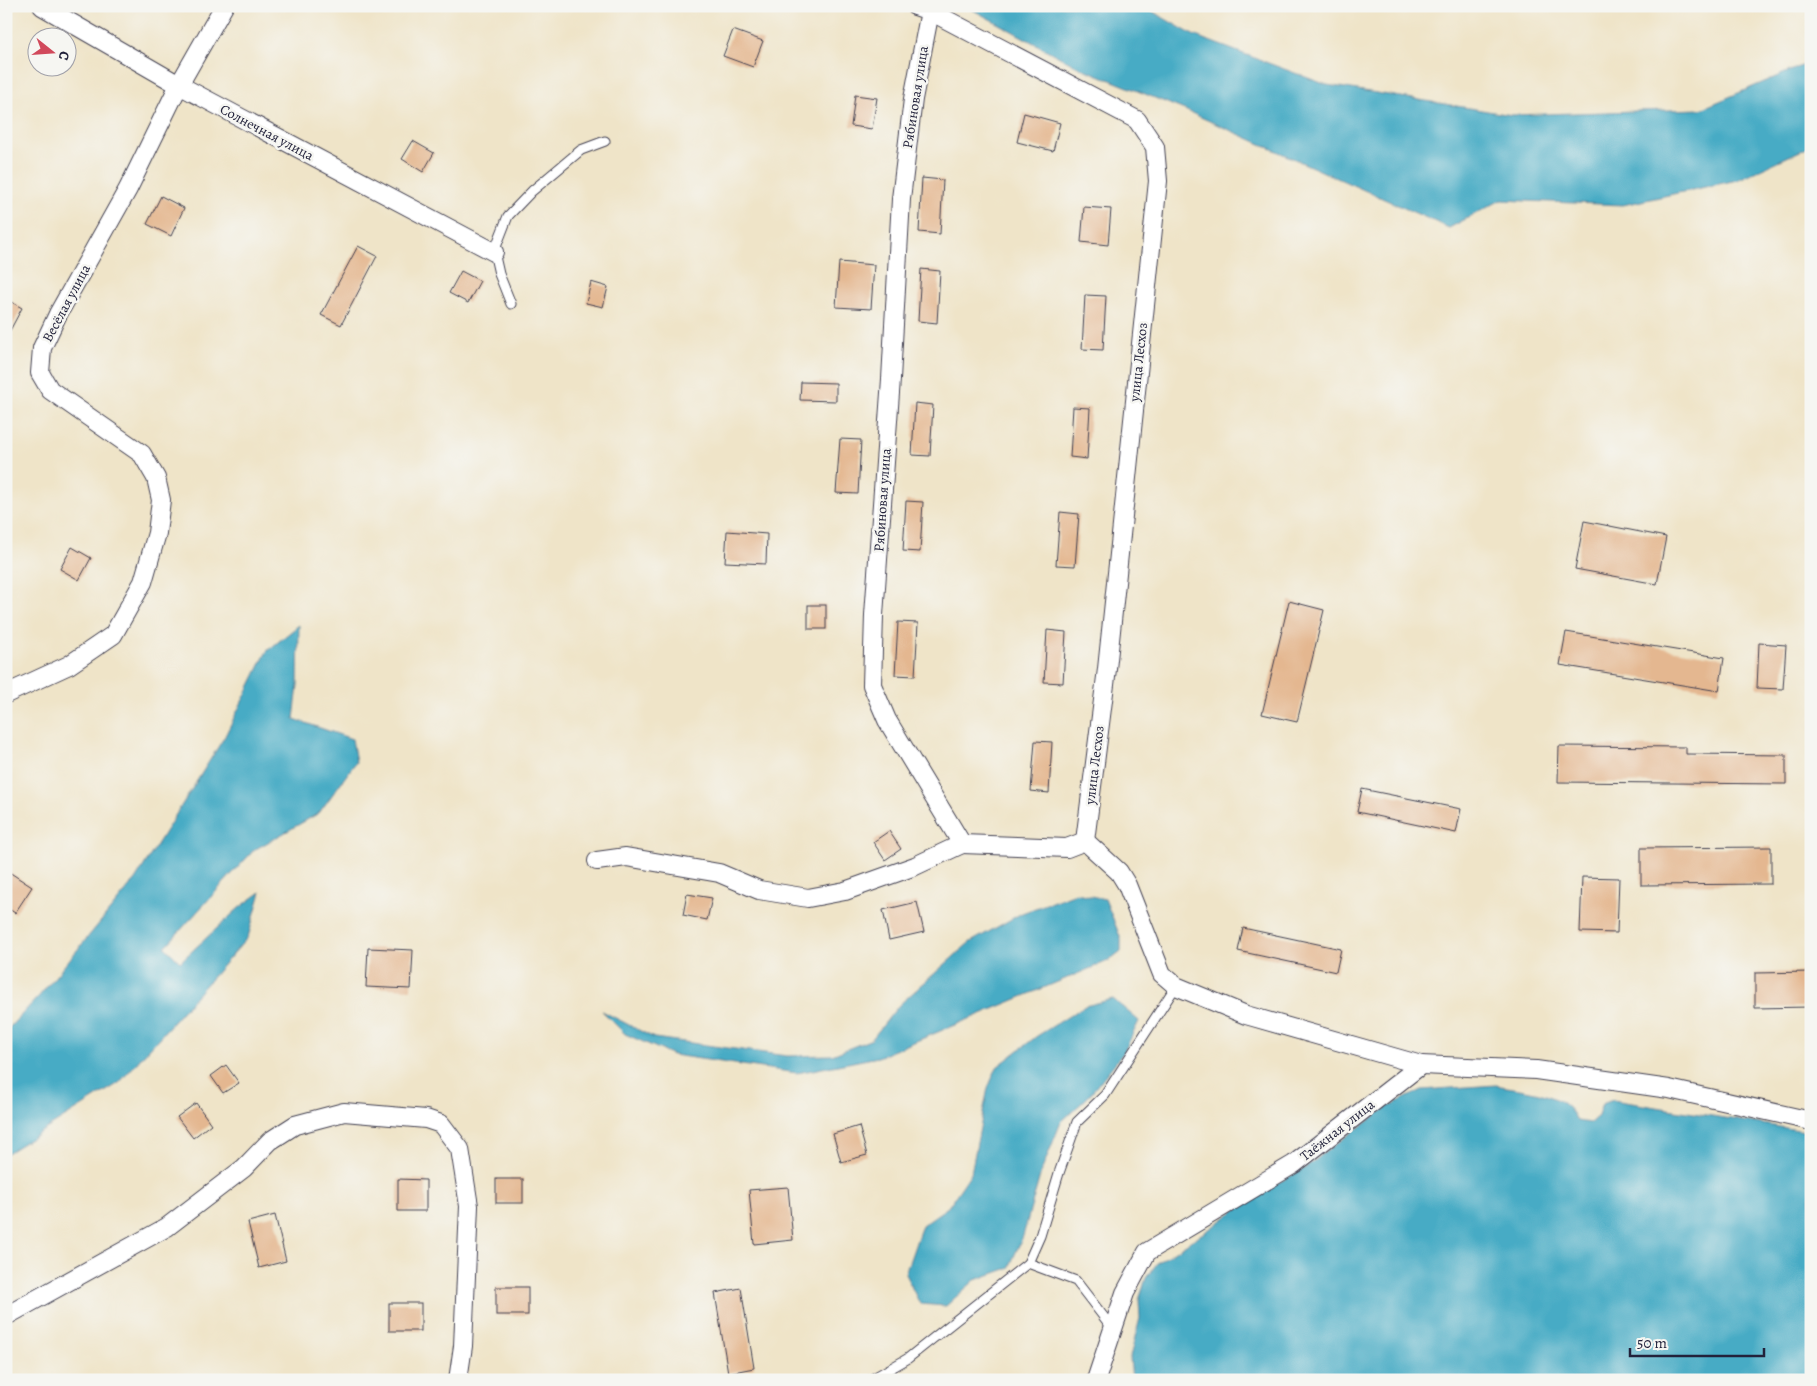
<svg xmlns="http://www.w3.org/2000/svg" width="1817" height="1386" font-family="Alegreya,serif">
  <style>
    .water { fill: #46abc5; stroke: #346680 }
    .building { fill: #e4b790 }
    .lines { fill: none; stroke-linecap: round; stroke-linejoin: round }
    .service-casing { stroke: #413f50; stroke-width: 11 }
    .minor-casing { stroke: #413f50; stroke-width: 20 }
    .service { stroke: #fff; stroke-width: 9 }
    .minor { stroke: #fff; stroke-width: 18 }
    .labels { text-anchor: middle; stroke-width: 5; stroke-linejoin: round; paint-order: stroke }
    .street-label { font-size: 14px; fill: #22223b; stroke: #f6f6f2 }
  </style>
  <rect width="100%" height="100%" fill="#f6f6f2"/>
  <filter id="ink" filterUnits="userSpaceOnUse"><feTurbulence type="fractalNoise" baseFrequency=".02" numOctaves="2"/><feDisplacementMap in="SourceGraphic" scale="10" xChannelSelector="R" yChannelSelector="G"/><feConvolveMatrix kernelMatrix="1 2 1 2 8 2 1 2 1" color-interpolation-filters="sRGB"/></filter>
  <filter id="wash" filterUnits="userSpaceOnUse"><feTurbulence type="fractalNoise" baseFrequency=".0096" numOctaves="4" result="noise"/><feDisplacementMap in="SourceGraphic" scale="20" xChannelSelector="R" yChannelSelector="G"/><feGaussianBlur stdDeviation="1.12" result="paint"/><feColorMatrix in="noise" values="0 0 0 0 0 0 0 0 0 0 0 0 0 0 0 0 0 1.4 0 .05"/><feComposite in="paint" operator="in"/></filter>
  <g filter="url(#wash)">
    <rect width="100%" height="100%" fill="#efe4c8"/>
    <g class="water">
      <polygon points="966,6 1143,6 1193,35 1327,85 1512,115 1701,109 1811,62 1811,146 1737,180 1623,205 1501,200 1449,228 1187,111 1076,66"/>
      <polygon points="299,625 298,685 294,719 352,739 356,762 319,813 254,850 165,947 180,962 239,908 261,892 248,937 119,1083 6,1154 6,1031 40,995 135,880 225,736 267,651"/>
      <polygon points="1076,893 1105,899 1121,939 1121,951 1108,961 878,1057 797,1073 673,1055 625,1034 602,1011 654,1038 787,1056 832,1055 872,1039 899,1005 969,943 1022,913"/>
      <polygon points="1113,999 1139,1021 1124,1052 1087,1098 1061,1122 1041,1172 1023,1236 1009,1268 975,1280 946,1306 920,1304 905,1274 922,1225 948,1207 971,1173 988,1088 997,1067 1037,1036 1085,1006"/>
      <path d="M1496,1085c28,6 69,6 81,36l13,2 8,-7 4,-12 11,-4 198,32v248h-679l-2,-23 10,-39 -1,-18 7,-22 12,-16 53,-34 48,-35 48,-26 23,-19 59,-42 33,-16z"/>
    </g>
    <g id="blocks">
      <g class="building">
        <polygon points="733,30 763,41 753,67 723,56"/>
        <polygon points="855,95 877,98 872,129 851,126"/>
        <polygon points="1024,113 1060,123 1053,151 1017,142"/>
        <polygon points="413,141 434,153 423,172 402,159"/>
        <polygon points="922,178 943,180 940,234 919,232"/>
        <polygon points="161,196 184,208 171,236 147,224"/>
        <polygon points="1084,207 1111,209 1108,245 1081,242"/>
        <polygon points="358,246 377,256 341,325 321,315"/>
        <polygon points="839,262 874,265 871,309 836,307"/>
        <polygon points="921,269 940,271 937,323 918,321"/>
        <polygon points="461,271 480,281 468,303 449,293"/>
        <polygon points="591,282 608,287 603,307 586,303"/>
        <polygon points="1085,295 1106,296 1103,350 1082,349"/>
        <polygon points="6,299 22,308 6,338"/>
        <polygon points="801,382 836,383 836,401 800,400"/>
        <polygon points="915,403 933,405 930,456 912,455"/>
        <polygon points="1073,407 1090,408 1087,459 1070,457"/>
        <polygon points="840,439 861,440 858,494 836,493"/>
        <polygon points="906,501 923,502 920,552 903,551"/>
        <polygon points="1060,512 1079,514 1075,566 1056,565"/>
        <polygon points="1584,521 1666,537 1657,584 1575,569"/>
        <polygon points="727,531 767,534 766,564 725,562"/>
        <polygon points="72,547 91,558 79,580 60,569"/>
        <polygon points="1289,601 1324,610 1297,722 1262,714"/>
        <rect x="808" y="605" width="18" height="24"/>
        <polygon points="898,622 918,623 915,676 895,675"/>
        <polygon points="1047,630 1066,632 1063,683 1044,682"/>
        <polygon points="1566,632 1724,658 1719,691 1560,665"/>
        <polygon points="1759,643 1786,645 1783,689 1757,688"/>
        <polygon points="1035,741 1052,742 1049,793 1031,791"/>
        <polygon points="1559,746 1686,747 1686,754 1786,755 1786,784 1558,782"/>
        <polygon points="1362,789 1461,809 1456,833 1357,812"/>
        <polygon points="889,831 901,849 885,860 873,842"/>
        <polygon points="1771,847 1771,884 1641,885 1641,848"/>
        <polygon points="6,870 32,887 15,913 6,907"/>
        <polygon points="1582,877 1619,878 1617,933 1580,932"/>
        <polygon points="687,894 712,898 707,920 683,915"/>
        <polygon points="917,902 924,932 889,940 883,910"/>
        <polygon points="1243,928 1341,949 1336,972 1238,951"/>
        <polygon points="368,948 413,950 411,989 366,987"/>
        <polygon points="1811,972 1811,1007 1755,1008 1755,973"/>
        <polygon points="226,1065 239,1083 223,1093 211,1076"/>
        <polygon points="196,1103 211,1124 193,1138 177,1117"/>
        <polygon points="859,1126 867,1155 841,1162 833,1134"/>
        <polygon points="398,1179 426,1180 426,1211 398,1211"/>
        <rect x="496" y="1179" width="27" height="24"/>
        <polygon points="788,1187 793,1240 754,1244 749,1190"/>
        <polygon points="275,1215 286,1261 259,1268 248,1222"/>
        <rect x="496" y="1287" width="32" height="28"/>
        <polygon points="741,1288 754,1368 728,1373 715,1293"/>
        <rect x="389" y="1303" width="32" height="28"/>
      </g>
    </g>
  </g>
  <g filter="url(#ink)">
    <use href="#blocks" fill-opacity="0" stroke="#413f50" stroke-width="1"/>
    <g class="lines">
      <defs>
        <g id="service">
          <polyline points="511,304 499,274 494,252 508,216 532,191 581,150 605,141"/>
          <polyline points="1028,1263 1076,1281 1113,1329"/>
          <polyline points="872,1379 907,1359 1028,1263 1040,1236 1059,1173 1077,1122 1105,1095 1176,986"/>
        </g>
        <g id="minor">
          <polyline points="42,6 179,85 494,252"/>
          <polyline points="915,6 930,11 1137,120 1155,147 1158,181 1107,669 1085,841"/>
          <polyline points="930,11 913,99 901,199 891,379 874,615 872,685 887,720 962,844 1067,848 1085,841"/>
          <polyline points="6,694 69,665 113,635 143,582 157,533 161,500 156,478 142,454 50,390 40,373 42,348 58,314 128,189 179,85 224,6"/>
          <polyline points="1085,841 1119,872 1127,885 1162,974 1176,986 1246,1015 1421,1065 1294,1164 1147,1252 1125,1293 1096,1380"/>
          <polyline points="597,861 626,857 719,873 759,890 808,898 845,891 915,866 962,844"/>
          <polyline points="1421,1065 1536,1070 1669,1089 1811,1121"/>
          <polyline points="6,1316 167,1227 244,1168 270,1141 295,1125 344,1112 426,1119 441,1124 460,1149 469,1206 463,1346 458,1380"/>
        </g>
      </defs>
      <use href="#service" class="service-casing"/>
      <use href="#minor" class="minor-casing"/>
      <use href="#service" class="service"/>
      <use href="#minor" class="minor"/>
    </g>
  </g>
  <g class="labels">
    <g class="street-label">
      <text transform="translate(915 97) rotate(-81)" y="5">Рябиновая улица</text>
      <text transform="translate(267 132) rotate(28)" y="5">Солнечная улица</text>
      <text transform="translate(66 303) rotate(-62)" y="5">Весёлая улица</text>
      <text transform="translate(1138 362) rotate(-84)" y="5">улица Лесхоз</text>
      <text transform="translate(882 500) rotate(-86)" y="5">Рябиновая улица</text>
      <text transform="translate(1094 765) rotate(-83)" y="5">улица Лесхоз</text>
      <text transform="translate(1337 1130) rotate(-38)" y="5">Таёжная улица</text>
    </g>
  </g>
  <rect width="1817" height="1386" fill="none" stroke="#f6f6f2" stroke-width="25"/>
  <g transform="translate(52 52) rotate(107)"><circle r="24" fill="#f6f6f2" stroke="#a1a1a9"/>
  <path d="M0-4L9 19L0 12L-9 19Z" fill="#d1495b"/>
  <text y="-8" font-size="14" font-weight="bold" text-anchor="middle" fill="#22223b">С</text>
  </g>
  <path d="M1630 1348v8h134v-8" fill="none" stroke="#22223b" stroke-width="2.5"/>
  <text x="1637" y="1348" font-size="15" fill="#22223b" stroke="#f6f6f2" stroke-width="4" paint-order="stroke">50 m</text>
</svg>
